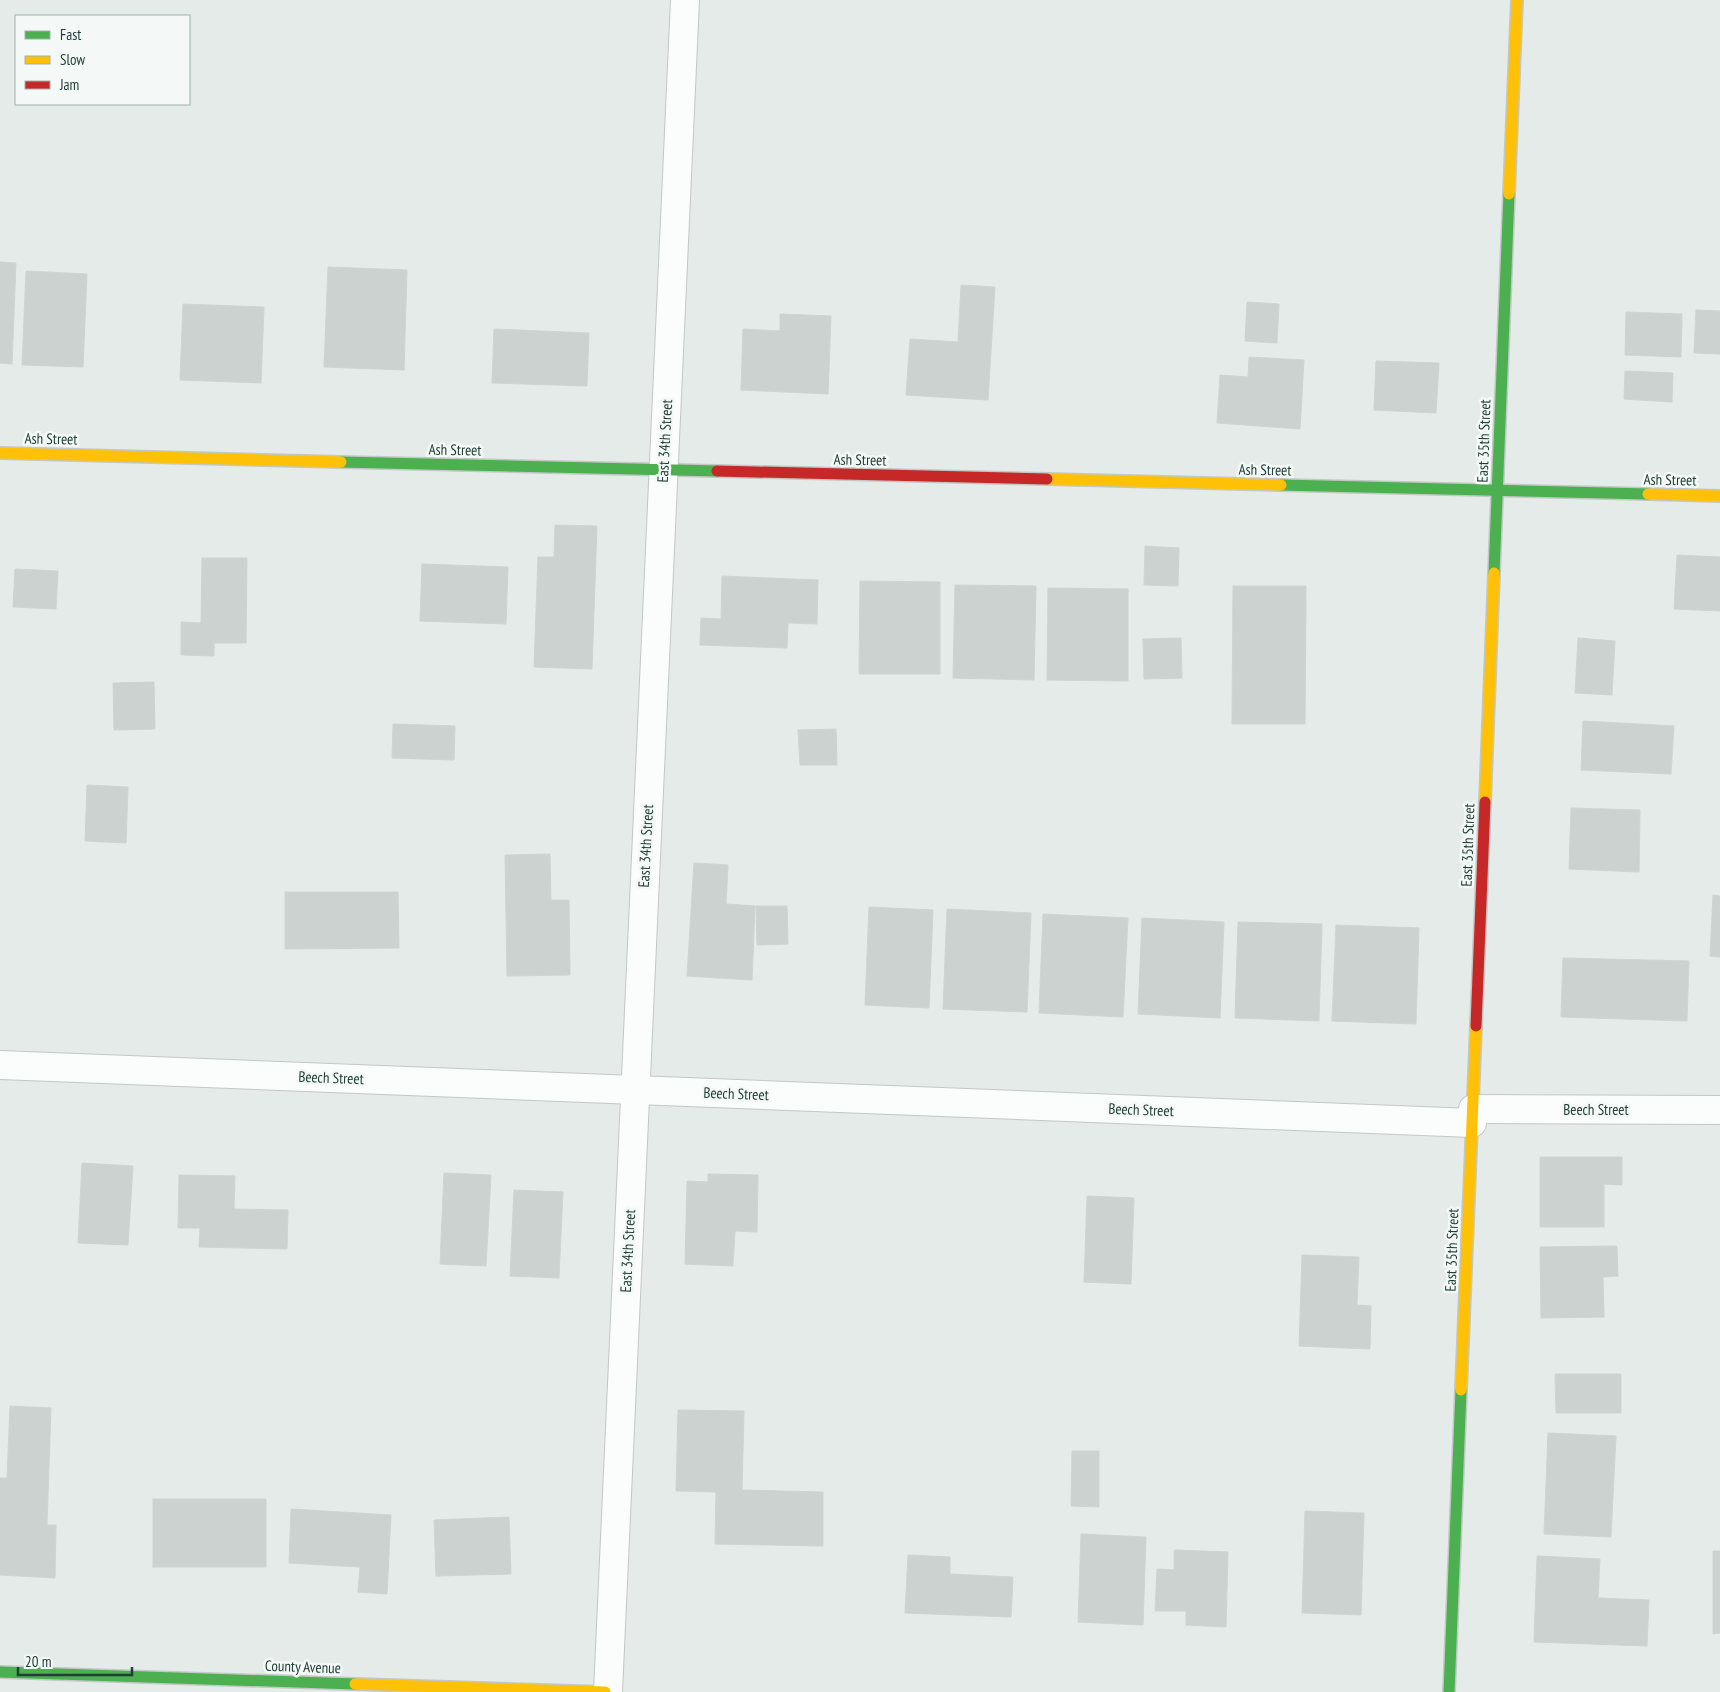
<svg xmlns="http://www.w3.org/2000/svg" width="1720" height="1692" font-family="'PT Sans Narrow',sans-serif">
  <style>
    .building { fill: #ccd2d0; stroke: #ced4d1 }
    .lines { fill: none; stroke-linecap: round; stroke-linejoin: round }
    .street-casing { stroke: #c2c8c5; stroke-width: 30 }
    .fast-casing { stroke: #c1c8c5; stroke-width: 14 }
    .slow-casing { stroke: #c1c8c5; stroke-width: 14 }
    .jam-casing { stroke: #c1c8c5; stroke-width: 14 }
    .street { stroke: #fbfcfc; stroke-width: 28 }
    .fast { stroke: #4caf50; stroke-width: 11 }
    .slow { stroke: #ffc107; stroke-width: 11 }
    .jam { stroke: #c62828; stroke-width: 11 }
    .labels { text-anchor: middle; stroke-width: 5; stroke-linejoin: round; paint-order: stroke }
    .street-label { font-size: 15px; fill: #223f37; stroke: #f4f9f7 }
  </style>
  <rect width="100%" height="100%" fill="#e5ebe8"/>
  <g class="building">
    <polygon points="0,262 16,263 12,364 0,363"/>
    <polygon points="328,267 407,270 404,370 324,367"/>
    <polygon points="26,271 87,274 83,367 22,365"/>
    <polygon points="961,285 995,287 988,400 906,395 910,339 958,342"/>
    <polygon points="1247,302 1279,304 1277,343 1245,341"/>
    <polygon points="183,304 264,307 261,383 180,380"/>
    <polygon points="1696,310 1720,311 1720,354 1694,353"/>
    <polygon points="1626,312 1682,314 1681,357 1625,355"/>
    <polygon points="780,314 831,316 828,394 741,390 743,329 780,331"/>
    <polygon points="494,329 589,333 587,386 492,383"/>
    <polygon points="1249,357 1304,360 1300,429 1217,423 1220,375 1248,377"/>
    <polygon points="1376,361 1439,363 1436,413 1374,410"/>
    <polygon points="1625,371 1673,373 1672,402 1624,399"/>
    <polygon points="555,525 597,526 592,669 534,667 538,557 554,557"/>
    <polygon points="1145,546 1179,548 1178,586 1144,585"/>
    <polygon points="1677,555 1720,557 1720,611 1674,609"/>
    <polygon points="202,558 247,558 246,643 214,643 214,656 181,655 181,622 201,623"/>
    <polygon points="422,564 508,567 506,624 420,621"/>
    <polygon points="15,569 58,571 56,609 13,607"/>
    <polygon points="722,576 818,580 817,624 788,623 787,648 700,645 701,618 721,619"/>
    <polygon points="860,581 940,582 940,674 859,674"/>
    <polygon points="955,585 1036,586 1034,680 953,678"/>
    <polygon points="1233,586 1306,586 1305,724 1232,724"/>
    <polygon points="1048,588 1128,589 1128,681 1047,680"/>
    <polygon points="1181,638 1182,678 1144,679 1143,639"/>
    <polygon points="1578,638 1615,641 1612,695 1575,693"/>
    <polygon points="154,682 155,729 114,730 113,683"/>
    <polygon points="1583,721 1674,726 1671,774 1581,770"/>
    <polygon points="393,724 455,726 454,760 392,758"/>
    <polygon points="836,729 837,765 800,765 798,730"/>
    <polygon points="87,785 128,787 126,843 85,841"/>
    <polygon points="1571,808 1640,810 1639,872 1569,869"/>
    <polygon points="550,854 551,900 569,900 570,975 507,976 505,855"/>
    <polygon points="694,863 728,865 726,904 755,906 752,980 687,976"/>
    <polygon points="285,892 398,892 399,948 285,949"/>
    <polygon points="1713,895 1720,896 1720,957 1710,956"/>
    <polygon points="756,906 787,906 788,944 757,945"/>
    <polygon points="869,907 933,910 929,1008 865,1005"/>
    <polygon points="947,909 1031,913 1027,1012 943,1009"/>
    <polygon points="1043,914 1128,918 1123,1017 1039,1013"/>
    <polygon points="1142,918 1224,922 1220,1018 1138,1014"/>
    <polygon points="1238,922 1322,924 1319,1021 1235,1018"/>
    <polygon points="1336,925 1419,928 1416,1024 1332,1021"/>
    <polygon points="1563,958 1689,961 1687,1021 1561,1017"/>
    <polygon points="1540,1157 1622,1157 1622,1185 1604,1184 1604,1227 1540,1227"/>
    <polygon points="82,1163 133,1166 128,1245 78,1243"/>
    <polygon points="444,1173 491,1175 486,1266 440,1264"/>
    <polygon points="708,1174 758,1175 757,1232 735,1231 733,1266 685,1264 687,1181 708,1182"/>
    <polygon points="179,1175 235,1176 234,1209 288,1210 287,1249 199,1247 200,1228 178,1228"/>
    <polygon points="514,1190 563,1192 559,1278 510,1276"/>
    <polygon points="1087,1196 1134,1198 1131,1284 1084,1282"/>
    <polygon points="1617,1246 1618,1276 1603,1277 1604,1317 1541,1318 1540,1247"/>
    <polygon points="1302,1255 1359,1257 1357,1305 1371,1306 1370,1349 1299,1346"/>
    <polygon points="1555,1374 1621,1374 1621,1413 1556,1413"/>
    <polygon points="10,1406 51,1408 47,1525 56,1525 55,1578 0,1575 0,1478 7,1478"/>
    <polygon points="678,1410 744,1411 742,1490 823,1492 823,1546 715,1544 716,1492 676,1491"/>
    <polygon points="1548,1433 1616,1436 1611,1537 1544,1534"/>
    <polygon points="1072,1451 1099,1451 1099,1507 1071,1506"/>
    <rect x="153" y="1499" width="113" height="68"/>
    <polygon points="291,1509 391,1515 387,1594 358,1592 360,1567 289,1563"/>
    <polygon points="1305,1511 1364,1513 1361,1615 1302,1613"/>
    <polygon points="509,1517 511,1574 436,1576 434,1520"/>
    <polygon points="1081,1534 1146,1537 1143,1625 1078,1622"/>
    <polygon points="1174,1550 1228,1552 1226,1627 1186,1625 1186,1611 1155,1611 1157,1569 1174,1570"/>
    <polygon points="1713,1551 1720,1551 1720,1633 1713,1634"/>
    <polygon points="908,1555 950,1557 950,1574 1013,1577 1011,1617 905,1613"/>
    <polygon points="1537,1556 1600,1559 1598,1598 1649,1600 1647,1646 1534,1642"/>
  </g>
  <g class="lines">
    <defs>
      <g id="street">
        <polyline points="0,1065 1472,1123"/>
        <polyline points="1473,1109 1720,1110"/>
        <polyline points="608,1692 685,0"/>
      </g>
      <g id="fast">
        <polyline points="341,462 717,471"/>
        <polyline points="1281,485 1648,494"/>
        <polyline points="1494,573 1509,194"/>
        <polyline points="0,1672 355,1684"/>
        <polyline points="1449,1692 1461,1390"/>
      </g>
      <g id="slow">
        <polyline points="1509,194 1517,0"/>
        <polyline points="0,453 341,462"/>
        <polyline points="1047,479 1281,485"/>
        <polyline points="1648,494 1720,496"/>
        <polyline points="1485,802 1494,573"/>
        <polyline points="1461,1390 1476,1026"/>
        <polyline points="355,1684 605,1692"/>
      </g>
      <g id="jam">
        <polyline points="717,471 1047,479"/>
        <polyline points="1476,1026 1485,802"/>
      </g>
    </defs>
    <use href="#street" class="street-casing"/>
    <use href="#fast" class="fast-casing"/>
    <use href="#slow" class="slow-casing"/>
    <use href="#jam" class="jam-casing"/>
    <use href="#street" class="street"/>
    <use href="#fast" class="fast"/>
    <use href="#slow" class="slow"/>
    <use href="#jam" class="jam"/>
  </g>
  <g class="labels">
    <g class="street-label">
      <text transform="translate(51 439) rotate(1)" y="5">Ash Street</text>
      <text transform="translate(665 441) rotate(-87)" y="5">East 34th Street</text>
      <text transform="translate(1484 441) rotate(-88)" y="5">East 35th Street</text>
      <text transform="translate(455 450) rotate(1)" y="5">Ash Street</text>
      <text transform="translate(860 460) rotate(1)" y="5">Ash Street</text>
      <text transform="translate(1265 470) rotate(1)" y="5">Ash Street</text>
      <text transform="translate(1670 480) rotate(1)" y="5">Ash Street</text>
      <text transform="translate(1468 845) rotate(-88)" y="5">East 35th Street</text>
      <text transform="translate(646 846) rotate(-87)" y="5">East 34th Street</text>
      <text transform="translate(331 1078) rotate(2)" y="5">Beech Street</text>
      <text transform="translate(736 1094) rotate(2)" y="5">Beech Street</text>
      <text transform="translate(1141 1110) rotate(2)" y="5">Beech Street</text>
      <text x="1596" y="1115">Beech Street</text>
      <text transform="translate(1452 1250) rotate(-88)" y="5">East 35th Street</text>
      <text transform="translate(628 1251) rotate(-87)" y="5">East 34th Street</text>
      <text transform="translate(303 1667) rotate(2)" y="5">County Avenue</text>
    </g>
  </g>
  <rect x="15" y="15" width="175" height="90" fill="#f4f9f7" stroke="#a0afaa"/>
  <rect x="25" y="31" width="25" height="8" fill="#4caf50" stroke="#a0afaa"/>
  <text x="60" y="40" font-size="15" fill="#223f37">Fast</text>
  <rect x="25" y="56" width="25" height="8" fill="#ffc107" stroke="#a0afaa"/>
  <text x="60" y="65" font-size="15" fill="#223f37">Slow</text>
  <rect x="25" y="81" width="25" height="8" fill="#c62828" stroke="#a0afaa"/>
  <text x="60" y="90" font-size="15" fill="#223f37">Jam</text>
  <path d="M18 1667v8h114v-8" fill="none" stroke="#223f37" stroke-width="2.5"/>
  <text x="25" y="1667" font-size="15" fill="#223f37" stroke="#f4f9f7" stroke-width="4" paint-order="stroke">20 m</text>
</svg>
